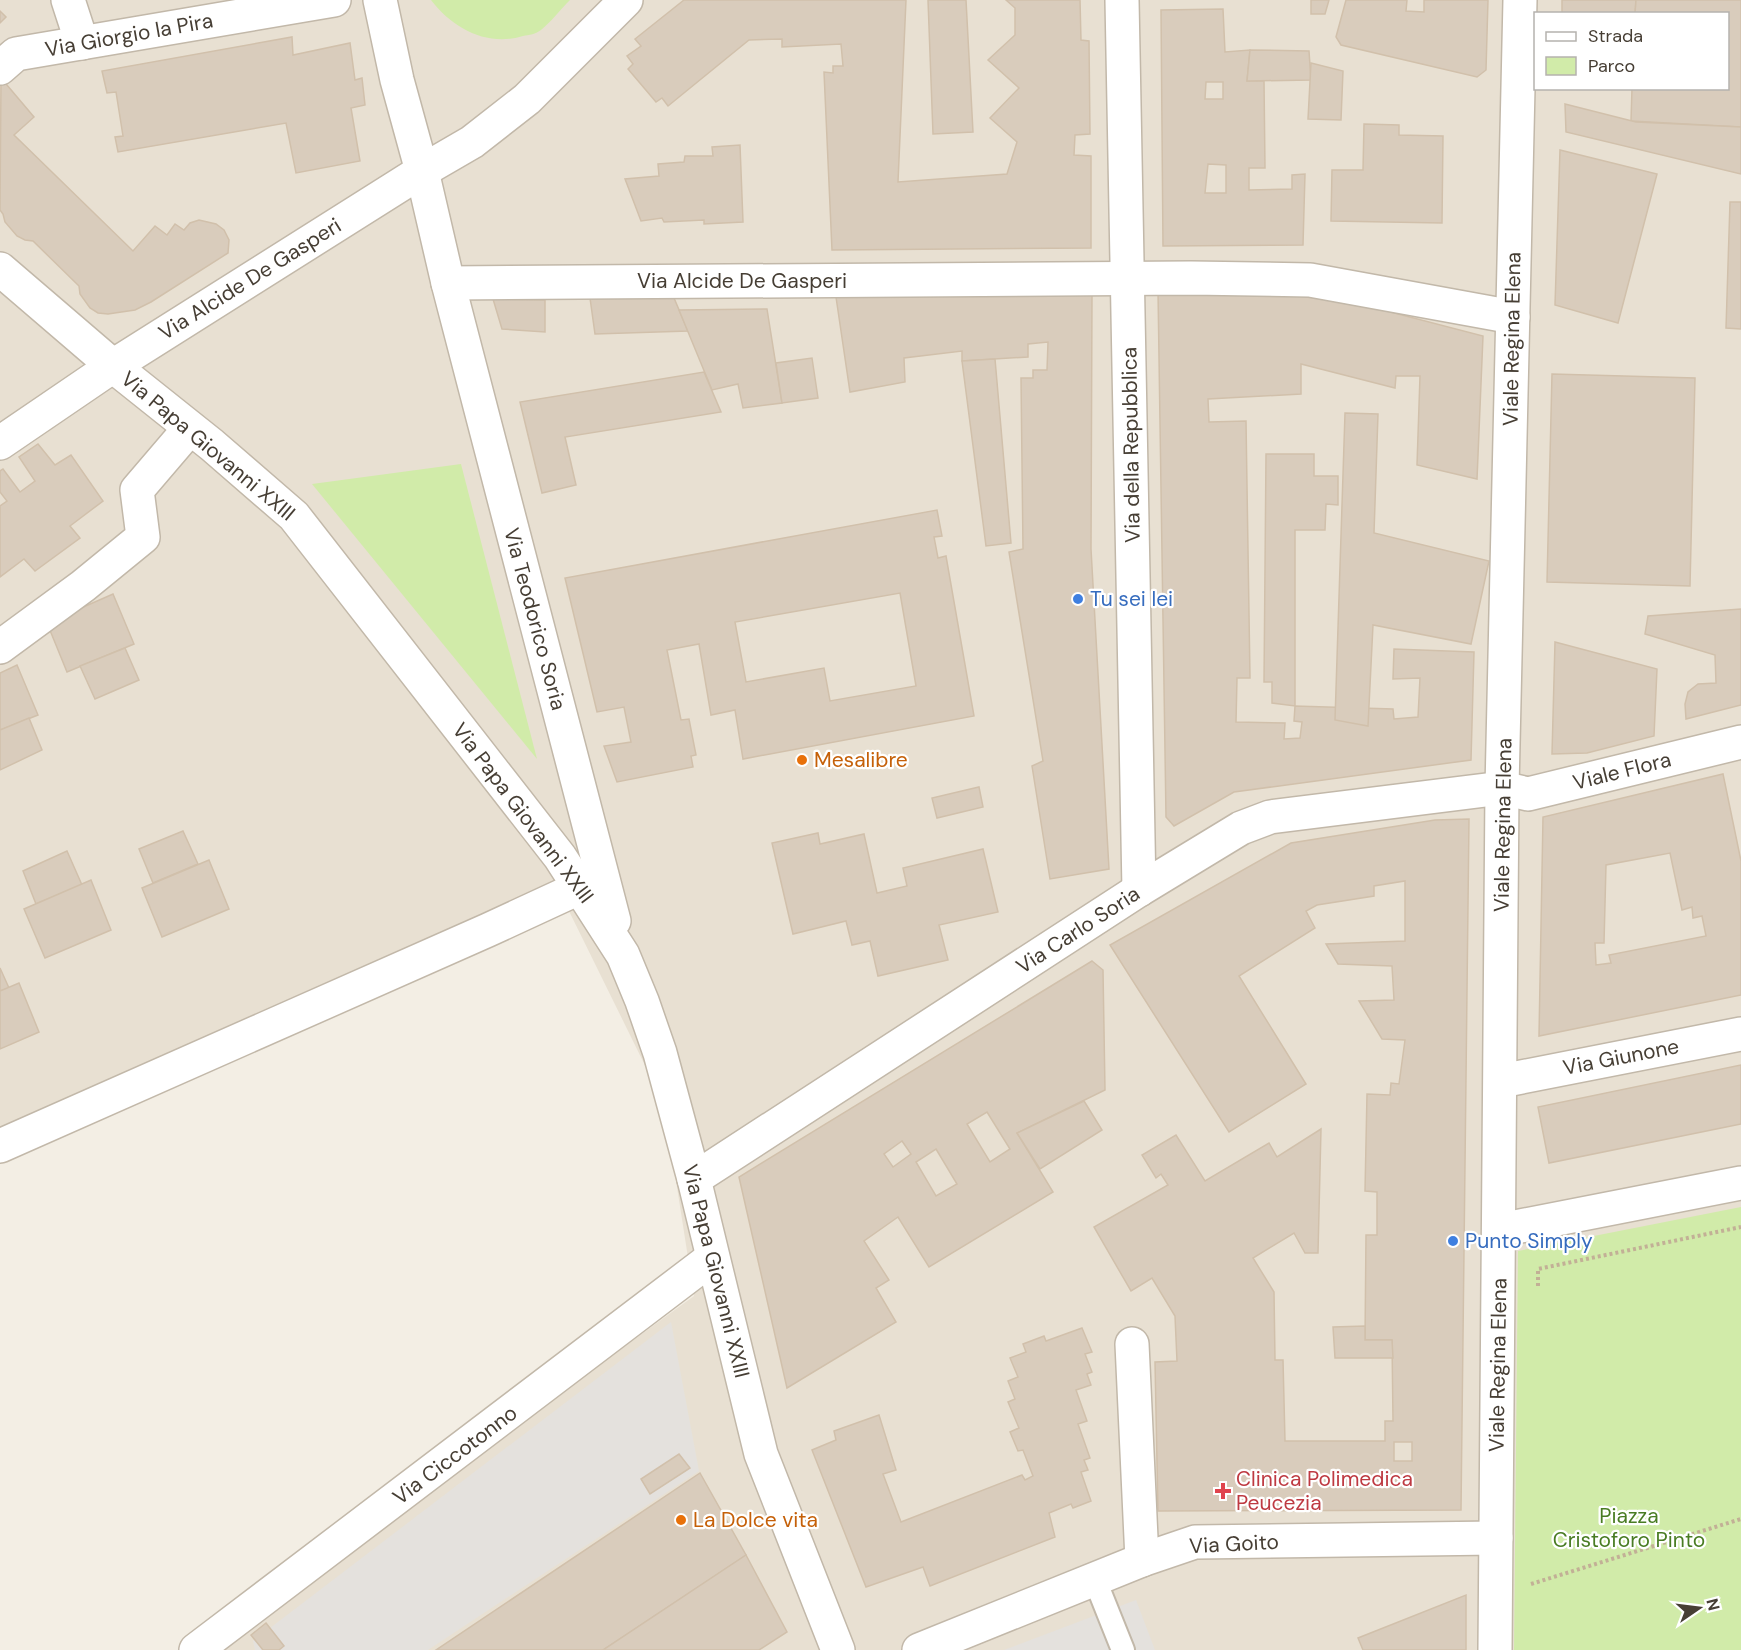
<svg xmlns="http://www.w3.org/2000/svg" width="1741" height="1650" font-family="'DM Sans',sans-serif">
  <style>
    .residential { fill: #e8e0d2; fill-rule: evenodd }
    .green { fill: #d1eba9 }
    .parking { fill: #e4e1dd }
    .building { fill: #d9ccbc; stroke: #d1c0ab; stroke-width: 1.5; fill-rule: evenodd }
    .lines { fill: none; stroke-linecap: round; stroke-linejoin: round }
    .service-casing { stroke: #c2b8a9; stroke-width: 26 }
    .minor-casing { stroke: #c2b8a9; stroke-width: 36 }
    .path { stroke: #c2b096; stroke-width: 4; stroke-dasharray: 3 3; stroke-linecap: butt }
    .service { stroke: #fff; stroke-width: 22 }
    .minor { stroke: #fff; stroke-width: 33 }
    .shop-dot { fill: #3f7fe0; stroke: #fff; stroke-width: 2 }
    .food-dot { fill: #e8710a; stroke: #fff; stroke-width: 2 }
    .health-dot { fill: #e0444e; stroke: #fff; stroke-width: 2 }
    .labels { text-anchor: middle; stroke-width: 4.5; stroke-linejoin: round; paint-order: stroke }
    .street-label { font-size: 21px; fill: #463e34; stroke: #fff }
    .shop-label { font-size: 21px; fill: #366cbe; stroke: #fff; text-anchor: start }
    .food-label { font-size: 21px; fill: #c56008; stroke: #fff; text-anchor: start }
    .health-label { font-size: 21px; fill: #be3a42; stroke: #fff; text-anchor: start }
    .park-label { font-size: 21px; fill: #497c23; stroke: #fff }
  </style>
  <rect width="100%" height="100%" fill="#f3eee4"/>
  <path class="residential" d="M0,0h1741v1650h-1534l487,-354 -30,-192 -97,-197 -567,250zM1536,14h192v74h-192z"/>
  <g class="green">
    <path d="M431,0h139c-10,10 -19,22 -29,30 -5,4 -12,5 -18,6 -35,11 -70,-7 -92,-36z"/>
    <polygon points="461,464 537,759 312,484"/>
    <polygon points="1741,1207 1741,1650 1514,1650 1518,1251"/>
  </g>
  <g class="parking">
    <polygon points="671,1322 699,1471 428,1650 255,1650 253,1641"/>
    <polygon points="1136,1600 1155,1650 1004,1650 1107,1611"/>
  </g>
  <g class="building">
    <polygon points="684,0 906,0 898,182 1007,174 1017,142 990,118 1019,88 988,60 1015,35 1015,8 1006,0 1080,0 1081,40 1089,41 1090,134 1075,135 1074,155 1091,156 1091,248 832,250 824,72 833,73 833,66 843,66 841,44 782,47 782,39 749,40 668,106 662,98 656,102 628,69 633,64 627,56 641,46 635,39"/>
    <polygon points="928,0 966,0 973,132 933,134"/>
    <polygon points="1311,0 1329,0 1325,14 1311,14"/>
    <polygon points="1346,0 1407,0 1406,11 1424,12 1424,0 1488,0 1486,70 1477,77 1341,45 1336,37"/>
    <polygon points="1562,0 1636,0 1635,14 1562,14"/>
    <polygon points="1636,0 1741,0 1741,127 1631,121 1632,88 1728,88 1728,14 1635,14"/>
    <path d="M1223,9l2,43 25,-2 -3,31h17l1,87h-16v22l43,-1v-14l13,-1 -2,71 -140,1 -2,-236zM1206,82h17v17h-18zM1208,164l18,1v28h-21z"/>
    <polygon points="0,11 6,17 0,23"/>
    <polygon points="292,37 293,55 350,43 355,80 362,78 365,105 351,108 360,161 296,173 286,123 118,152 115,137 123,136 116,92 107,93 102,71"/>
    <polygon points="1250,50 1309,51 1311,80 1247,81"/>
    <polygon points="1311,63 1343,71 1341,120 1308,119"/>
    <polygon points="1,78 34,117 14,135 133,251 155,226 167,235 175,224 184,230 190,223 199,220 216,224 224,230 229,240 228,253 151,302 135,310 108,314 98,313 90,308 80,294 79,286 33,241 25,240 17,236 5,222 3,214 0,210"/>
    <polygon points="1565,104 1636,122 1741,127 1741,174 1566,132"/>
    <polygon points="1364,124 1399,125 1399,135 1443,136 1442,223 1331,221 1332,170 1363,170"/>
    <polygon points="740,145 743,222 704,224 704,220 664,222 662,218 641,221 625,179 659,176 658,164 684,162 685,156 713,156 712,147"/>
    <polygon points="1560,150 1657,174 1618,323 1555,305"/>
    <polygon points="1730,202 1741,202 1741,329 1726,328"/>
    <polygon points="1302,289 1483,336 1477,479 1417,465 1420,376 1396,376 1395,388 1301,364 1301,394 1208,399 1209,422 1246,421 1250,678 1237,678 1236,722 1285,723 1284,739 1300,738 1302,722 1294,721 1295,706 1393,709 1394,719 1418,717 1420,678 1393,679 1394,649 1474,652 1471,760 1234,792 1174,826 1166,817 1158,291"/>
    <polygon points="1092,295 1091,549 1109,869 1050,879 1032,766 1043,761 1009,552 1023,549 1021,378 1033,378 1033,370 1047,370 1048,342 1028,344 1028,357 962,361 962,351 904,358 905,382 850,392 836,297"/>
    <polygon points="590,298 674,298 688,331 595,334"/>
    <polygon points="493,299 545,300 545,332 502,329"/>
    <polygon points="767,309 782,403 743,408 738,384 712,390 679,310"/>
    <polygon points="812,358 818,398 782,403 776,363"/>
    <polygon points="995,359 1011,543 986,546 962,361"/>
    <polygon points="704,372 721,412 565,437 576,485 542,493 520,402"/>
    <polygon points="1552,374 1695,378 1690,586 1547,582"/>
    <polygon points="1345,413 1378,414 1374,533 1489,561 1471,644 1373,625 1368,726 1335,720"/>
    <polygon points="38,444 55,465 71,455 103,501 70,526 80,538 35,571 24,559 0,577 0,506 7,501 0,492 0,471 3,469 20,492 35,481 19,457"/>
    <polygon points="1266,454 1314,454 1314,476 1338,476 1338,505 1326,504 1325,530 1295,530 1295,706 1272,703 1272,682 1264,682"/>
    <path d="M937,510l5,26 -8,1 4,21 8,-2 28,160 -231,43 -8,-49 -24,5 -12,-71 -32,6 14,70 8,-1 7,36 -5,1 2,11 -76,15 -13,-36 27,-4 -7,-35 -27,5 -32,-134zM900,593l16,93 -86,15 -6,-33 -78,14 -11,-60z"/>
    <polygon points="113,594 134,644 67,672 47,623"/>
    <polygon points="1741,609 1741,705 1686,719 1685,704 1688,692 1698,684 1716,683 1715,655 1645,634 1648,616"/>
    <polygon points="1555,642 1657,669 1654,736 1587,753 1552,754"/>
    <polygon points="125,648 139,680 95,699 80,666"/>
    <polygon points="17,665 38,715 0,730 0,673"/>
    <polygon points="29,718 42,750 0,770 0,730"/>
    <path d="M1723,774l18,87v134l-202,41 4,-219zM1670,853l12,57 10,-3 1,11 9,-2 4,20 -97,19 2,8 -15,2 -1,-22h9l2,-78z"/>
    <polygon points="979,787 983,807 937,818 932,798"/>
    <path d="M1469,819l-8,691 -303,1 -3,-149 22,-1 -2,-45 -23,-38 -21,13 -37,-64 74,-42 -7,-11 -5,4 -14,-23 34,-20 29,46 64,-38 8,14 44,-28 -3,124h-13l-11,-20 -41,25 21,34 1,68h8l2,81h100v-20h8l-1,-81h-27l1,-105h11v-43l-12,-1 2,-97 23,1 1,-12 8,1 6,-44 -23,-1 -23,-38 35,-1 -2,-34 -54,-2 -12,-20 79,-3v-60l-31,5v10l-57,9 -11,6 9,17 -76,48 67,108 -77,48 -119,-187 181,-102 144,-23zM1394,1442h18v19h-18z"/>
    <polygon points="183,831 198,864 153,883 139,849"/>
    <polygon points="818,833 820,844 864,834 877,893 907,886 903,868 983,849 998,912 939,925 948,960 878,976 870,941 852,945 846,921 793,934 772,843"/>
    <polygon points="67,851 82,885 36,904 23,871"/>
    <polygon points="209,860 229,909 162,937 142,888"/>
    <polygon points="91,880 111,930 45,958 24,909"/>
    <path d="M1092,961l11,9 2,120 -88,43 36,59 -124,75 -31,-50 -34,24 25,39 -13,8 20,34 -109,66 -48,-211zM987,1112l23,37 -20,13 -23,-38zM902,1141l9,13 -18,13 -9,-13zM936,1149l21,35 -21,12 -20,-34z"/>
    <polygon points="0,968 9,988 0,991"/>
    <polygon points="19,983 39,1032 0,1049 0,991"/>
    <polygon points="1741,1065 1741,1124 1549,1163 1538,1107"/>
    <polygon points="1084,1101 1102,1130 1040,1169 1017,1133"/>
    <polygon points="1365,1326 1365,1340 1392,1340 1393,1358 1335,1358 1333,1327"/>
    <polygon points="1082,1328 1092,1352 1085,1354 1092,1372 1087,1374 1091,1385 1076,1390 1087,1421 1078,1424 1090,1458 1084,1460 1088,1470 1081,1472 1091,1501 1073,1508 1071,1504 1049,1513 1055,1537 930,1586 923,1567 866,1587 812,1450 836,1440 834,1431 879,1415 896,1470 883,1474 901,1522 1022,1475 1025,1480 1033,1476 1023,1450 1018,1451 1010,1432 1019,1428 1008,1402 1015,1399 1008,1381 1018,1377 1010,1358 1026,1352 1023,1344 1044,1336 1046,1341"/>
    <polygon points="679,1454 690,1468 650,1494 641,1479"/>
    <polygon points="700,1473 746,1555 603,1650 436,1650"/>
    <polygon points="746,1555 787,1632 759,1650 603,1650"/>
    <polygon points="1466,1595 1466,1650 1363,1650 1358,1638"/>
    <polygon points="266,1623 284,1646 279,1650 263,1650 251,1635"/>
  </g>
  <g class="lines">
    <defs>
      <polyline id="service" points="1095,1580 1123,1650"/>
      <g id="minor">
        <polyline points="68,0 82,43"/>
        <polyline points="380,0 397,80 422,171 472,142 527,99 626,0"/>
        <polyline points="1122,0 1139,890"/>
        <polyline points="0,68 16,54 334,0"/>
        <polyline points="0,269 113,366 212,445 294,516 560,857 623,955 642,1001 660,1053 694,1179 761,1454 838,1650"/>
        <polyline points="448,283 1191,278 1310,280 1513,317"/>
        <polyline points="0,443 113,366 422,171 448,283 614,921"/>
        <polyline points="0,647 83,586 143,537 137,490 190,428"/>
        <polyline points="1501,1081 1741,1034"/>
        <polyline points="0,1146 488,930 581,887"/>
        <polyline points="694,1179 1139,890 1241,828 1270,817 1502,788 1528,794 1741,742"/>
        <polyline points="1500,1230 1741,1183"/>
        <polyline points="1132,1344 1142,1560"/>
        <polyline points="196,1650 712,1258"/>
        <polyline points="919,1650 1142,1560 1195,1542 1496,1538"/>
        <polyline points="1495,1650 1502,788 1520,0"/>
      </g>
    </defs>
    <use href="#service" class="service-casing"/>
    <use href="#minor" class="minor-casing"/>
    <g class="path">
      <polyline points="1538,1286 1538,1269 1741,1227"/>
      <polyline points="1531,1584 1741,1519"/>
    </g>
    <use href="#service" class="service"/>
    <use href="#minor" class="minor"/>
  </g>
  <g class="shop-dot">
    <circle cx="1078" cy="599" r="6"/>
    <circle cx="1453" cy="1241" r="6"/>
  </g>
  <g class="food-dot">
    <circle cx="802" cy="760" r="6"/>
    <circle cx="681" cy="1520" r="6"/>
  </g>
  <path class="health-dot" d="M1220 1482h6v6h6v6h-6v6h-6v-6h-6v-6h6z"/>
  <g class="labels">
    <g class="street-label">
      <text transform="translate(129 35) rotate(-10)" y="7">Via Giorgio la Pira</text>
      <text transform="translate(250 279) rotate(-32)" y="7">Via Alcide De Gasperi</text>
      <text x="742" y="288">Via Alcide De Gasperi</text>
      <text transform="translate(1512 339) rotate(-89)" y="7">Viale Regina Elena</text>
      <text transform="translate(1131 445) rotate(-91)" y="7">Via della Repubblica</text>
      <text transform="translate(208 446) rotate(40)" y="7">Via Papa Giovanni XXIII</text>
      <text transform="translate(535 619) rotate(75)" y="7">Via Teodorico Soria</text>
      <text transform="translate(1622 771) rotate(-14)" y="7">Viale Flora</text>
      <text transform="translate(523 813) rotate(53)" y="7">Via Papa Giovanni XXIII</text>
      <text transform="translate(1503 825) rotate(-89)" y="7">Viale Regina Elena</text>
      <text transform="translate(1078 930) rotate(-33)" y="7">Via Carlo Soria</text>
      <text transform="translate(1621 1057) rotate(-11)" y="7">Via Giunone</text>
      <text transform="translate(716 1271) rotate(76)" y="7">Via Papa Giovanni XXIII</text>
      <text transform="translate(1498 1365) rotate(-89)" y="7">Viale Regina Elena</text>
      <text transform="translate(455 1455) rotate(-37)" y="7">Via Ciccotonno</text>
      <text transform="translate(1234 1544) rotate(-3)" y="7">Via Goito</text>
    </g>
    <g class="shop-label">
      <text x="1090" y="606">Tu sei lei</text>
      <text x="1465" y="1248">Punto Simply</text>
    </g>
    <g class="food-label">
      <text x="814" y="767">Mesalibre</text>
      <text x="693" y="1527">La Dolce vita</text>
    </g>
    <g class="health-label">
      <text x="1236" y="1486">Clinica Polimedica<tspan x="1236" dy="24">Peucezia</tspan></text>
    </g>
    <g class="park-label">
      <text x="1629" y="1523">Piazza<tspan x="1629" dy="24">Cristoforo Pinto</tspan></text>
    </g>
  </g>
  <rect x="1534" y="12" width="195" height="78" fill="#ffffff" stroke="#b5b2ae" stroke-width="1.5"/>
  <rect x="1546" y="32" width="30" height="9" fill="#ffffff" stroke="#b5b2ae" stroke-width="1.5"/>
  <text x="1588" y="42" font-size="18" fill="#463e34">Strada</text>
  <rect x="1546" y="57" width="30" height="18" fill="#d1eba9" stroke="#b5b2ae" stroke-width="1.5"/>
  <text x="1588" y="72" font-size="18" fill="#463e34">Parco</text>
  <g transform="translate(1699 1608) rotate(76)" stroke="#ffffff" stroke-width="4.5" paint-order="stroke">
  <path d="M0-4.5L10 22L0 15L-10 22Z" fill="#463e34"/>
  <text y="-9" font-size="16" font-weight="bold" text-anchor="middle" fill="#463e34">N</text>
  </g>
</svg>
